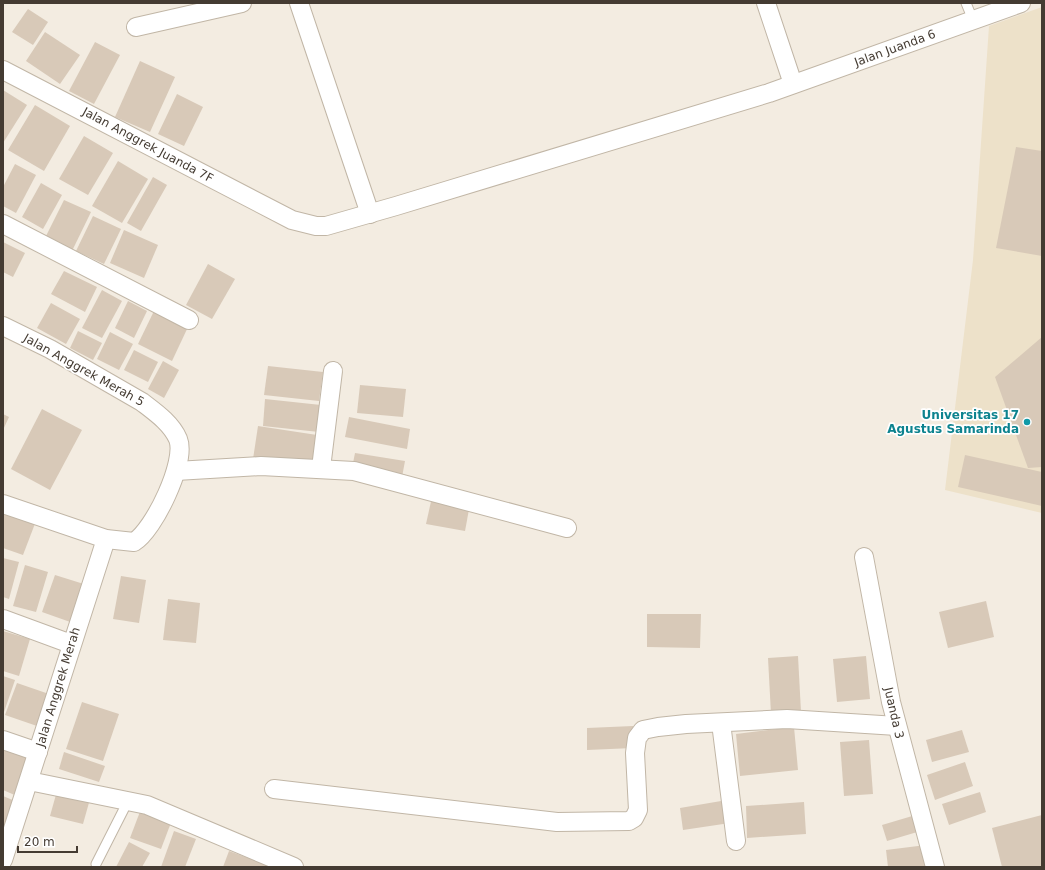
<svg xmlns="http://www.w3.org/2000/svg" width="1045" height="870" font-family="'DejaVu Sans',sans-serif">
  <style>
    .education { fill: #ede1c9 }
    .building { fill: #d8c9b8 }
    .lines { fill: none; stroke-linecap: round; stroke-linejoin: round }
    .lane-casing { stroke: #c1b6a6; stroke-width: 11 }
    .street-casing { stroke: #c1b6a6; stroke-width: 20 }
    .lane { stroke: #fff; stroke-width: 9 }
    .street { stroke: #fff; stroke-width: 18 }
    .culture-dot { fill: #0f9aa8; stroke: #fff; stroke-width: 1.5 }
    .labels { text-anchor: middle; stroke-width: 3.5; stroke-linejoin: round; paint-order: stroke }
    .street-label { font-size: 12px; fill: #443b32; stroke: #fff }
    .culture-label { font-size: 12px; font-weight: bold; fill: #0d838f; stroke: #fff; text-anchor: end }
  </style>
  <rect width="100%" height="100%" fill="#f3ece1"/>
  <polygon class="education" points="1042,7 1042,513 945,490 973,260 989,26"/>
  <g class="building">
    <polygon points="28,9 48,22 33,45 12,32"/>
    <polygon points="45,32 80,55 60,84 26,61"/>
    <polygon points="95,42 120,55 94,104 69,91"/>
    <polygon points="140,61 175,77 150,132 115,117"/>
    <polygon points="3,90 27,105 3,143"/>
    <polygon points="177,94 203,107 184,146 158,134"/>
    <polygon points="35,105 70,126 44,171 8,150"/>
    <polygon points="84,136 113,153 88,195 59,179"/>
    <polygon points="1016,147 1042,151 1042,256 996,248"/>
    <polygon points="118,161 148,179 122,223 92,206"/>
    <polygon points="15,164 36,175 16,213 3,206 3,187"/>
    <polygon points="153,177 167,185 141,231 127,223"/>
    <polygon points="41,183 62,195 43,229 22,217"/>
    <polygon points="64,200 91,212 72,251 45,238"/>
    <polygon points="93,216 121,229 104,264 76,251"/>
    <polygon points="124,230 158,245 144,278 110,263"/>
    <polygon points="3,242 25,253 13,277 3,272"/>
    <polygon points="208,264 235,279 212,319 186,305"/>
    <polygon points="64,271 97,287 85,312 51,294"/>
    <polygon points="102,290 122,301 102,338 82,328"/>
    <polygon points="128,301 147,311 134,338 115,328"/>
    <polygon points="51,303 80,319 66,344 37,328"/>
    <polygon points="154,311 188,327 172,361 138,344"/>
    <polygon points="78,331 102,343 93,360 70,348"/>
    <polygon points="110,332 133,344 119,370 97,359"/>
    <polygon points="1042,337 1042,467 1028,468 995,377"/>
    <polygon points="134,350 158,362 148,382 124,370"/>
    <polygon points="163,361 179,370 164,398 148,389"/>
    <polygon points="268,366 323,372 319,401 264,395"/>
    <polygon points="360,385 406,389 403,417 357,413"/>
    <polygon points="265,399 321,405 319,432 263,426"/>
    <polygon points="42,409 82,430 50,490 11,469"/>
    <polygon points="3,414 9,417 3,430"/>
    <polygon points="349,417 410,429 407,449 345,437"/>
    <polygon points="258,426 317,435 312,466 253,459"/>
    <polygon points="355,453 405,461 402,477 352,468"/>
    <polygon points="965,455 1042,472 1042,506 958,487"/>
    <polygon points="432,497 470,504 465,531 426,524"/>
    <polygon points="3,513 36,521 23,555 3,548"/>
    <polygon points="3,558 19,562 9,599 3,597"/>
    <polygon points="25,565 48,572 36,612 13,606"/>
    <polygon points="55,575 87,585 73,623 42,612"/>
    <polygon points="121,576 146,580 139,623 113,619"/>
    <polygon points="168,599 200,603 196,643 163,640"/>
    <polygon points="986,601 994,637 948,648 939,612"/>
    <polygon points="647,614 701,614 700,648 647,647"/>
    <polygon points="3,631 30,639 19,676 3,671"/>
    <polygon points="798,656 801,712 771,714 768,658"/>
    <polygon points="866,656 870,699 837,702 833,659"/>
    <polygon points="3,676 15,680 4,712 3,712"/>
    <polygon points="17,683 49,694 37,726 5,715"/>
    <polygon points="82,702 119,714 103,761 66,749"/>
    <polygon points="633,726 633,748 587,750 587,728"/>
    <polygon points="794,727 798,770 740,776 736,734"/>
    <polygon points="962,730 969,752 932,762 926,740"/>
    <polygon points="869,740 873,794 844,796 840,742"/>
    <polygon points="3,745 33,757 17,796 3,790"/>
    <polygon points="64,752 105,766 99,782 59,769"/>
    <polygon points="965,762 973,786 935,800 927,775"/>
    <polygon points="57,791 90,799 83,824 50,816"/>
    <polygon points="980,792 986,812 949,825 942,804"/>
    <polygon points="3,796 15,801 3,834"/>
    <polygon points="727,800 730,823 683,830 680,808"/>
    <polygon points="804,802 806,834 747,838 746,806"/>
    <polygon points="141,809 172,820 161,849 130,838"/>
    <polygon points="919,814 924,830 887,841 882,825"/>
    <polygon points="1042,815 1042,867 1002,867 992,828"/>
    <polygon points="174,831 196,839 185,867 161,867"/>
    <polygon points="129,842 150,853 142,867 116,867"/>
    <polygon points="926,845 929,867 888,867 886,850"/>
    <polygon points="229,851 268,865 267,867 223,867"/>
  </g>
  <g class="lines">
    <defs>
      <g id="lane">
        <polyline points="966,3 973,20"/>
        <polyline points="96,864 128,801"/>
      </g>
      <g id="street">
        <polyline points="299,3 370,214"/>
        <polyline points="766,3 793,84"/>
        <polyline points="136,27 242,3"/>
        <polyline points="3,70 292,220 316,226 326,226 396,206 769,93 1021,3"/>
        <polyline points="3,224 189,320"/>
        <path d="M3,326l47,23 92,53c13,10 29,21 36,37 9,22 -24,91 -44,103l-28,-3 -103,-35"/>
        <polyline points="321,468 333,371"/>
        <polyline points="176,471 261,466 354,471 567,528"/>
        <polyline points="864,557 891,702 935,867"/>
        <polyline points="3,619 71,644"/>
        <polyline points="721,723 736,841"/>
        <polyline points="3,740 38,752"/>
        <polyline points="29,781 147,805 294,867"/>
        <polyline points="274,789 557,822 629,821 634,818 638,810 635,753 637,738 643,730 658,727 686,724 787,719 897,726"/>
        <polyline points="3,860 106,539"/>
      </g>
    </defs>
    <use href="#lane" class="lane-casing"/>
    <use href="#street" class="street-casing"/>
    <use href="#lane" class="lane"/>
    <use href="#street" class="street"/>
  </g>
  <circle class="culture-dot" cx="1027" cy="422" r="4"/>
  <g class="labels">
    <g class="street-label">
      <text transform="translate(895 48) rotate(-20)" y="4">Jalan Juanda 6</text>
      <text transform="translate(148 145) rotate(28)" y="4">Jalan Anggrek Juanda 7F</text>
      <text transform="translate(84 370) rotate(29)" y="4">Jalan Anggrek Merah 5</text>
      <text transform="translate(58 687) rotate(-73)" y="4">Jalan Anggrek Merah</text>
      <text transform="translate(894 713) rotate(77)" y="4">Juanda 3</text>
    </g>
    <g class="culture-label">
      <text x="1019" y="419">Universitas 17<tspan x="1019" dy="14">Agustus Samarinda</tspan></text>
    </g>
  </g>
  <rect width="1045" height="870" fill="none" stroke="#443b32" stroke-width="8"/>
  <path d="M18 846v6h59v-6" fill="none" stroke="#443b32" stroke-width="2"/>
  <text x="24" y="846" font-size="12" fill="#443b32" stroke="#ffffff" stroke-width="3" paint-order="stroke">20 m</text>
</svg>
